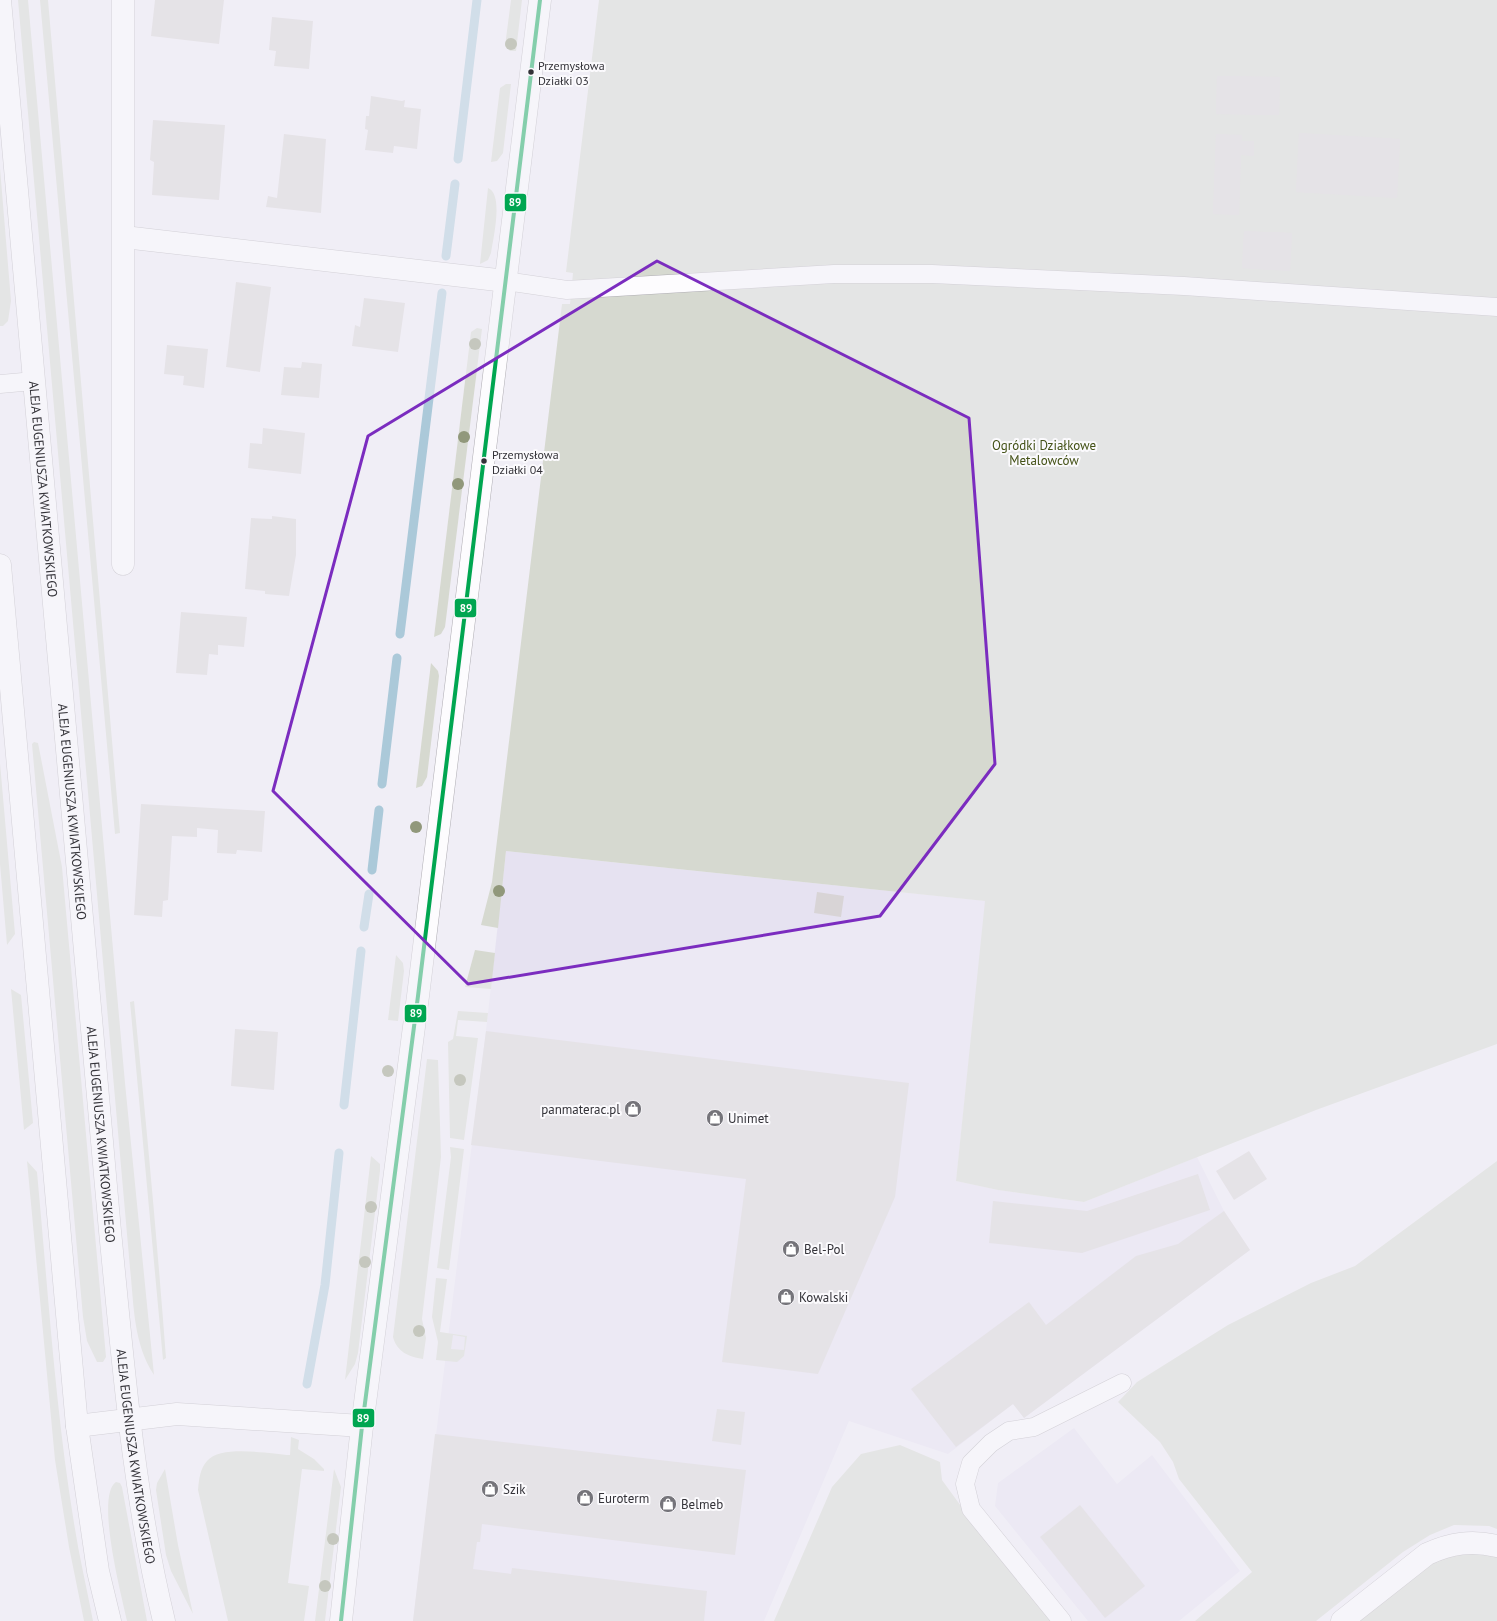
<svg xmlns="http://www.w3.org/2000/svg" width="1497" height="1621" font-family="'PT Sans',sans-serif">
  <style>
    .built { fill: #e6e2f1 }
    .green { fill: #d6d9d0; fill-rule: evenodd }
    .lines { fill: none; stroke-linecap: round; stroke-linejoin: round }
    .stream { stroke: #abc9d9; stroke-width: 9 }
    .building { fill: #d8d4d6 }
    .service-casing { stroke: #afadb3; stroke-width: 19 }
    .minor-casing { stroke: #afadb3; stroke-width: 23 }
    .tertiary-casing { stroke: #afadb3; stroke-width: 23 }
    .service { stroke: #fdfcfe; stroke-width: 18 }
    .minor { stroke: #fdfcfe; stroke-width: 22 }
    .tertiary { stroke: #fdfcfe; stroke-width: 22 }
    .bus-1-casing { stroke: #fbfafd; stroke-width: 7 }
    .bus-1 { stroke: #00a651; stroke-width: 4 }
    .tree { fill: #91987b }
    .marked { fill: none; stroke: #7b2cbf; stroke-width: 3; stroke-linejoin: round }
    .bus-dot { fill: #333238; stroke: #fbfafd; stroke-width: 1.5 }
    .labels { text-anchor: middle; stroke-width: 4; stroke-linejoin: round; paint-order: stroke }
    .bus-label { font-size: 12px; fill: #333238; stroke: #fbfafd; text-anchor: start }
    .park-label { font-size: 13px; fill: #445217; stroke: #fbfafd }
    .street-label { font-size: 13px; fill: #333238; stroke: #fbfafd }
    .poi-label { font-size: 13px; fill: #333238; stroke: #fbfafd; text-anchor: start }
    .line-badge { stroke: #fbfafd; stroke-width: 1.5 }
    .badge-label { font-size: 11px; text-anchor: middle; font-weight: bold; fill: #fff }
  </style>
  <rect width="100%" height="100%" fill="#f0eef6"/>
  <g class="built">
    <polygon points="506,851 986,901 956,1181 998,1190 1084,1202 1197,1157 1224,1211 1250,1250 1024,1418 1013,1404 948,1454 849,1421 764,1621 413,1621 487,1022"/>
    <polygon points="1074,1428 1117,1484 1152,1455 1240,1571 1179,1621 1088,1621 995,1506 998,1483"/>
  </g>
  <g class="green">
    <path d="M18,0h10l97,1083 29,292c-21,-32 -20,-70 -24,-107z"/>
    <polygon points="40,0 48,0 120,833 115,834"/>
    <polygon points="511,0 522,0 516,51 510,51 505,46"/>
    <polygon points="599,0 1497,0 1497,1044 1316,1110 1084,1202 998,1190 956,1181 985,901 506,851 498,928 481,925 492,882 562,304 570,304 573,273 566,272"/>
    <polygon points="506,84 511,84 503,153 497,161 491,162 500,88"/>
    <polygon points="0,168 11,301 8,321 3,326 0,326"/>
    <path d="M488,188c16,6 5,51 3,65l-3,7 -8,4z"/>
    <polygon points="477,328 482,329 445,627 441,634 434,637 471,332"/>
    <polygon points="431,663 438,671 439,676 427,777 422,786 416,788"/>
    <polygon points="34,742 38,743 39,748 62,867 106,1357 103,1362 97,1362 87,1341 83,1317 32,744"/>
    <polygon points="0,763 15,934 7,945 0,864"/>
    <polygon points="475,950 495,953 491,989 465,987"/>
    <polygon points="396,955 403,963 404,971 398,1021 388,1020"/>
    <polygon points="11,989 21,995 33,1123 24,1130"/>
    <path d="M134,1001c12,119 23,238 32,357l-3,2 -33,-358z"/>
    <polygon points="458,1011 488,1013 487,1022 458,1020 456,1036 478,1038 464,1140 450,1138 448,1042 453,1039"/>
    <path d="M427,1059l11,1 3,97 -19,162 4,19 -3,21c-14,-2 -26,-7 -30,-22z"/>
    <polygon points="450,1147 464,1149 449,1270 437,1268 451,1157"/>
    <polygon points="371,1156 380,1164 380,1171 358,1353 355,1364 345,1380"/>
    <path d="M27,1161l10,11c11,117 18,235 37,351 5,33 13,66 19,98h-9l-15,-74 -14,-87z"/>
    <polygon points="1497,1161 1497,1529 1489,1526 1454,1525 1430,1535 1403,1552 1316,1621 1195,1621 1252,1572 1179,1479 1173,1462 1160,1442 1118,1402 1137,1382 1228,1325 1311,1283 1355,1266"/>
    <path d="M436,1278l11,1 -7,53 27,4 -3,20 -7,6 -21,-2 2,-18 -6,-25zM453,1335l12,2 -1,13 -13,-1z"/>
    <path d="M291,1437l8,3 -1,9 16,10 10,10v2l-22,-2 -14,114 21,3 -5,35h-76l-30,-131c1,-11 2,-21 9,-29 14,-17 63,-7 83,-6z"/>
    <polygon points="900,1445 940,1462 942,1480 982,1535 1051,1621 774,1621 832,1487 861,1454"/>
    <polygon points="165,1469 178,1545 193,1614 171,1571 166,1555 156,1490 157,1483"/>
    <polygon points="334,1469 341,1487 325,1621 315,1621"/>
    <path d="M116,1482l4,1 2,4 25,134h-20c-5,-24 -32,-125 -11,-139z"/>
    <polygon points="1474,1551 1497,1556 1497,1621 1357,1621 1432,1562 1442,1557"/>
  </g>
  <g class="lines">
    <g class="stream">
      <polyline points="458,159 477,0"/>
      <polyline points="446,256 455,184"/>
      <polyline points="400,634 442,293"/>
      <polyline points="382,784 397,658"/>
      <polyline points="372,870 379,810"/>
      <polyline points="364,927 369,894"/>
      <polyline points="344,1105 361,951"/>
      <polyline points="307,1384 325,1285 339,1153"/>
    </g>
  </g>
  <g class="building">
    <polygon points="155,0 224,0 219,44 151,36"/>
    <polygon points="272,17 313,21 309,69 274,66 276,51 269,50"/>
    <polygon points="1217,76 1280,77 1279,115 1216,114"/>
    <polygon points="371,96 402,101 405,100 404,107 421,109 417,149 394,146 393,153 365,150 368,130 365,129 366,116 369,116"/>
    <polygon points="153,120 225,125 219,200 152,195 154,162 150,160"/>
    <polygon points="1299,133 1400,139 1397,198 1296,192"/>
    <polygon points="284,134 326,139 321,213 266,207 268,196 277,198"/>
    <polygon points="1216,134 1242,135 1242,141 1254,141 1254,156 1241,155 1239,215 1213,214"/>
    <polygon points="1244,231 1292,233 1290,271 1242,268"/>
    <polygon points="236,282 271,287 260,372 226,367"/>
    <polygon points="364,298 405,303 398,352 352,346 355,325 360,327"/>
    <polygon points="167,345 208,349 204,388 183,385 184,376 164,374"/>
    <polygon points="302,362 322,364 319,398 281,395 284,367 301,368"/>
    <polygon points="263,428 305,433 301,474 248,468 250,443 262,444"/>
    <polygon points="272,516 296,519 296,555 289,596 265,594 265,591 245,589 251,518 272,519"/>
    <polygon points="181,612 247,617 244,647 218,645 218,655 209,654 207,675 176,673"/>
    <polygon points="141,804 265,811 262,852 237,850 236,854 217,853 218,830 197,828 197,837 172,836 168,900 163,901 162,917 134,915"/>
    <polygon points="817,892 844,896 841,917 814,913"/>
    <polygon points="235,1029 278,1032 274,1090 231,1086"/>
    <polygon points="486,1031 909,1083 895,1197 818,1374 722,1362 746,1179 471,1145"/>
    <polygon points="1249,1151 1267,1179 1234,1200 1216,1171"/>
    <polygon points="1198,1174 1210,1210 1082,1253 989,1243 993,1201 1087,1211"/>
    <polygon points="1224,1211 1250,1250 1024,1418 1013,1404 956,1447 911,1389 1029,1302 1046,1325 1136,1256 1178,1244"/>
    <polygon points="717,1409 745,1412 741,1445 712,1441"/>
    <polygon points="435,1434 746,1470 735,1555 482,1524 480,1542 477,1542 473,1569 511,1574 512,1568 707,1591 704,1621 413,1621"/>
    <polygon points="1080,1505 1145,1586 1105,1618 1040,1537"/>
  </g>
  <g class="lines">
    <defs>
      <g id="service">
        <polyline points="506,281 567,290 834,274 932,274 1184,286 1497,307"/>
        <polyline points="0,384 34,381"/>
        <polyline points="1062,1621 971,1509 965,1484 971,1463 991,1443 1009,1431 1034,1427 1122,1383"/>
      </g>
      <g id="minor">
        <polyline points="123,0 123,564"/>
        <polyline points="124,237 506,281"/>
        <polyline points="77,1426 177,1414 362,1426"/>
        <polyline points="341,1621 362,1426 418,996 540,0"/>
        <path d="M1342,1621l85,-67c24,-11 45,-14 70,-8"/>
      </g>
      <g id="tertiary">
        <path id="s1" d="M0,0l110,1231c13,130 23,263 54,390"/>
        <polyline points="0,565 77,1426 98,1571 110,1621"/>
      </g>
    </defs>
    <use href="#service" class="service-casing"/>
    <use href="#minor" class="minor-casing"/>
    <use href="#tertiary" class="tertiary-casing"/>
    <use href="#service" class="service"/>
    <use href="#minor" class="minor"/>
    <use href="#tertiary" class="tertiary"/>
    <defs>
      <polyline id="bus-1" points="341,1621 362,1426 418,996 540,0"/>
    </defs>
    <use href="#bus-1" class="bus-1-casing"/>
    <use href="#bus-1" class="bus-1"/>
  </g>
  <g class="tree">
    <circle cx="511" cy="44" r="6"/>
    <circle cx="475" cy="344" r="6"/>
    <circle cx="464" cy="437" r="6"/>
    <circle cx="458" cy="484" r="6"/>
    <circle cx="416" cy="827" r="6"/>
    <circle cx="499" cy="891" r="6"/>
    <circle cx="388" cy="1071" r="6"/>
    <circle cx="460" cy="1080" r="6"/>
    <circle cx="371" cy="1207" r="6"/>
    <circle cx="365" cy="1262" r="6"/>
    <circle cx="419" cy="1331" r="6"/>
    <circle cx="333" cy="1539" r="6"/>
    <circle cx="325" cy="1586" r="6"/>
  </g>
  <path d="M0 0H1497V1621H0ZM657,261l312,157 26,346 -115,152 -412,68 -195,-193 95,-355z" fill="#f0eef6" fill-opacity=".55" fill-rule="evenodd"/>
  <path class="marked" d="M657,261l312,157 26,346 -115,152 -412,68 -195,-193 95,-355z"/>
  <defs>
    <symbol id="shop-disc" viewBox="-11 -11 22 22"><circle r="9.5" fill="#75747a" stroke="#fbfafd"/><path d="M-5-2.5h2.3a2.7 3.5 0 0 1 5.4 0H5L5.5 6h-11ZM-1.5-2.5h3a1.5 2.3 0 0 0-3 0Z" fill="#fff"/></symbol>
  </defs>
  <g fill-rule="evenodd">
    <use href="#shop-disc" x="623" y="1099" width="20" height="20"/>
    <use href="#shop-disc" x="705" y="1108" width="20" height="20"/>
    <use href="#shop-disc" x="781" y="1239" width="20" height="20"/>
    <use href="#shop-disc" x="776" y="1287" width="20" height="20"/>
    <use href="#shop-disc" x="480" y="1479" width="20" height="20"/>
    <use href="#shop-disc" x="575" y="1488" width="20" height="20"/>
    <use href="#shop-disc" x="658" y="1494" width="20" height="20"/>
  </g>
  <g class="bus-dot">
    <circle cx="531" cy="72" r="3.5"/>
    <circle cx="484" cy="461" r="3.5"/>
  </g>
  <g class="labels">
    <g class="bus-label">
      <text x="538" y="70">Przemysłowa<tspan x="538" dy="15">Działki 03</tspan></text>
      <text x="492" y="459">Przemysłowa<tspan x="492" dy="15">Działki 04</tspan></text>
    </g>
    <g class="park-label">
      <text x="1044" y="450">Ogródki Działkowe<tspan x="1044" dy="15">Metalowców</tspan></text>
    </g>
    <g class="street-label">
      <text dy="5" stroke="none"><textPath href="#s1" startOffset="491">ALEJA EUGENIUSZA KWIATKOWSKIEGO</textPath></text>
      <text dy="5" stroke="none"><textPath href="#s1" startOffset="815">ALEJA EUGENIUSZA KWIATKOWSKIEGO</textPath></text>
      <text dy="5" stroke="none"><textPath href="#s1" startOffset="1139">ALEJA EUGENIUSZA KWIATKOWSKIEGO</textPath></text>
      <text dy="5" stroke="none"><textPath href="#s1" startOffset="1463">ALEJA EUGENIUSZA KWIATKOWSKIEGO</textPath></text>
    </g>
    <g class="poi-label">
      <text x="620" y="1114" text-anchor="end">panmaterac.pl</text>
      <text x="728" y="1123">Unimet</text>
      <text x="804" y="1254">Bel-Pol</text>
      <text x="799" y="1302">Kowalski</text>
      <text x="503" y="1494">Szik</text>
      <text x="598" y="1503">Euroterm</text>
      <text x="681" y="1509">Belmeb</text>
    </g>
  </g>
  <g class="line-badge">
    <rect x="504" y="193" width="23" height="19" rx="4" fill="#00a651"/>
    <rect x="454" y="598" width="23" height="20" rx="4" fill="#00a651"/>
    <rect x="404" y="1004" width="23" height="19" rx="4" fill="#00a651"/>
    <rect x="352" y="1408" width="23" height="20" rx="4" fill="#00a651"/>
  </g>
  <g class="badge-label">
    <text x="515" y="206">89</text>
    <text x="466" y="612">89</text>
    <text x="416" y="1017">89</text>
    <text x="363" y="1422">89</text>
  </g>
</svg>
